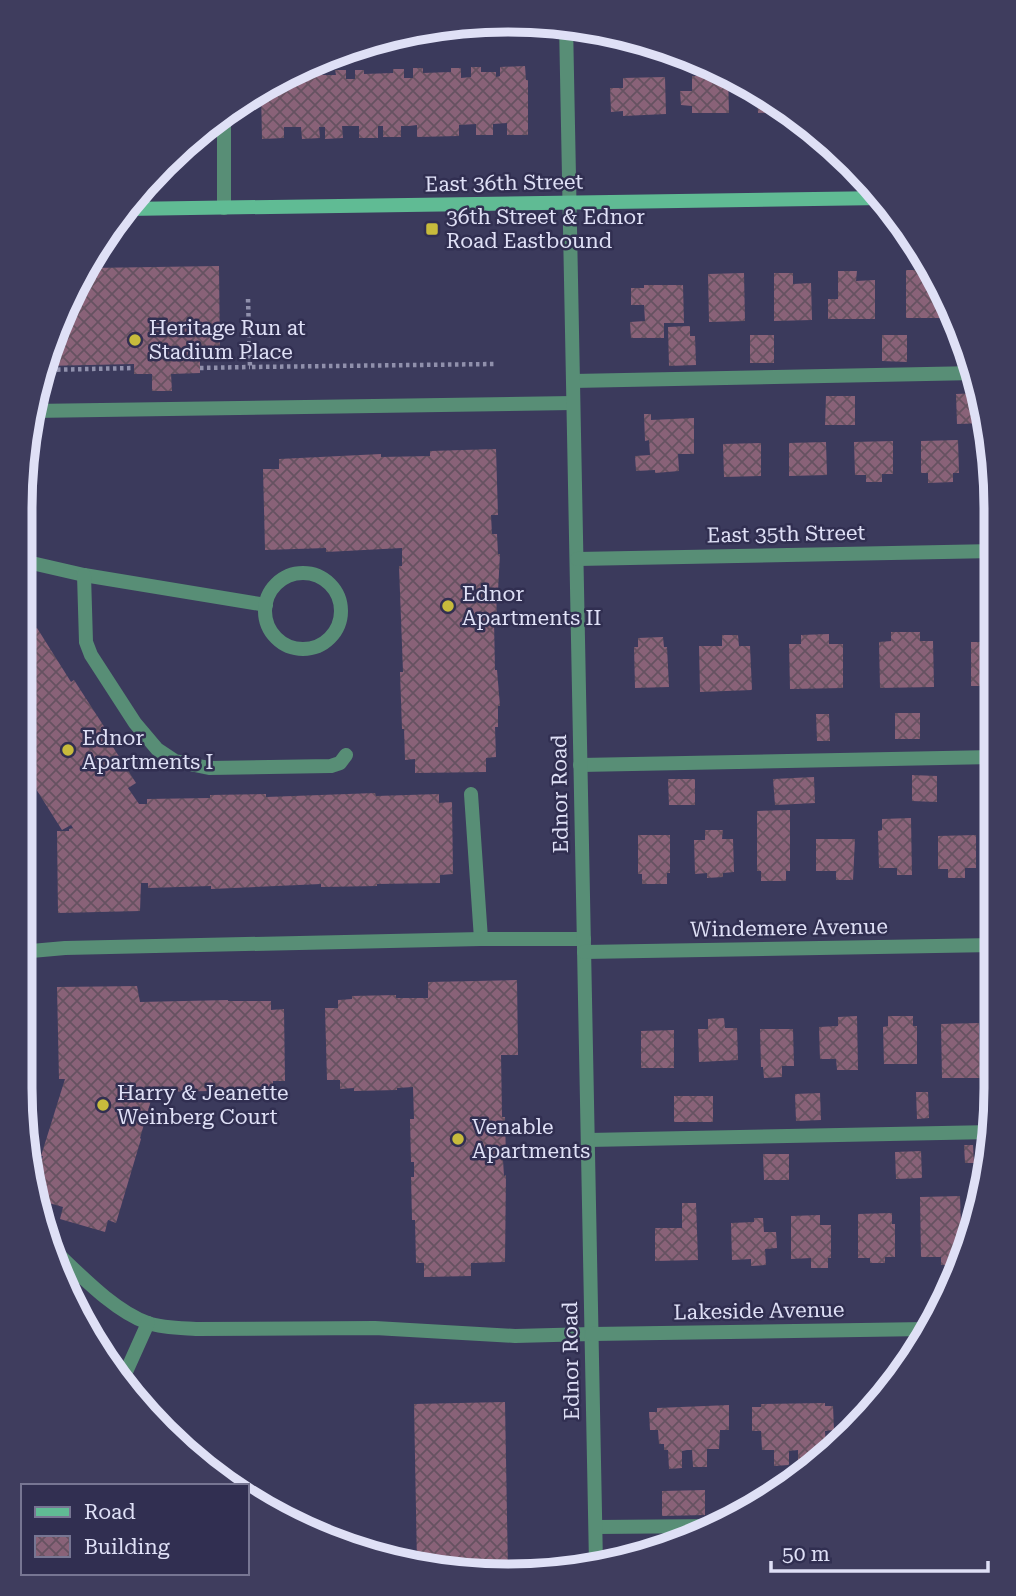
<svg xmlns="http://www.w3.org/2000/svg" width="1016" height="1596" font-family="'Roboto Serif',serif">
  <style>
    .building { fill: url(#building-cross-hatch) }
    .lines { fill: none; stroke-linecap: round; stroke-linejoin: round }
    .path { stroke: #9090ac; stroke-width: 4.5; stroke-dasharray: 3.5 3.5; stroke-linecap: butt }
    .lane { stroke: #588e76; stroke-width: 14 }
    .street { stroke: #588e76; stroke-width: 14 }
    .secondary { stroke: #60bb94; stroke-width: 14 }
    .poi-dot { fill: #c7bb3c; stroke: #312f51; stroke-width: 2.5 }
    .labels { text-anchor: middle; stroke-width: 5; stroke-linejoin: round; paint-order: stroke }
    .street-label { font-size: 21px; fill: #dfe0f6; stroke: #312f51 }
    .poi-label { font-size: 21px; fill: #dfe0f6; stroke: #312f51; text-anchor: start }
    .rim { fill: none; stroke: #dfe0f6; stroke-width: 9 }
  </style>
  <defs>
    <pattern id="building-cross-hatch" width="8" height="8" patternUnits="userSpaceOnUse" patternTransform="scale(1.75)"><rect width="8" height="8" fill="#896278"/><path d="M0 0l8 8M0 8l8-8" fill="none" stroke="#665261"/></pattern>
  </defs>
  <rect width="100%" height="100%" fill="#3b3a5c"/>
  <g class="building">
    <polygon points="678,51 692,58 692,66 678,66"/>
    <polygon points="525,66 526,80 528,80 528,135 507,135 507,123 493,124 493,135 476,135 476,124 459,125 459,136 417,137 417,125 409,126 401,126 401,137 383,137 383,126 378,126 378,138 359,138 359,126 342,126 343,138 325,139 325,127 319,127 320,138 302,139 301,127 284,127 284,138 262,139 261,89 287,73 287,80 296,80 296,70 306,70 306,75 336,75 335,70 346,70 346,79 355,79 355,70 364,70 364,74 393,73 393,69 404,69 404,78 413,78 413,68 423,68 423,73 451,72 451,68 461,68 461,78 471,77 471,67 481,67 481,72 496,72 496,77 500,76 500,67"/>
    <polygon points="711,66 728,74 729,113 692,113 692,106 681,105 680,91 692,91 692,76 711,76"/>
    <polygon points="665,77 666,114 623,116 623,111 611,112 610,88 623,88 623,78"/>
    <polygon points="757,88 764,93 791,112 758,113"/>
    <polygon points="219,266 220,359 200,359 200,373 171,374 172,391 152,391 152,374 134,374 134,364 45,366 57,321 90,268"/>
    <polygon points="906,270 933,270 942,285 943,318 906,318"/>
    <polygon points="838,271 857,271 856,281 875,280 875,319 828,319 828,299 838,299"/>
    <polygon points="744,273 745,321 709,322 708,274"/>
    <polygon points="774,273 793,273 793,284 811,283 812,320 774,321"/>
    <polygon points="644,285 683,285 684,323 664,323 664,338 631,338 630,322 645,321 644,305 631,305 631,288 644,288"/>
    <polygon points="690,326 690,336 695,336 696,365 669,366 668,327"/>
    <polygon points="960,329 972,359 961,360"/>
    <rect x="750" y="335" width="24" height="28"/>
    <polygon points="882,335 907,335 907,362 882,361"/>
    <polygon points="982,393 987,423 957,424 956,394"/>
    <polygon points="826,396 855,396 855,425 825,425"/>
    <polygon points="644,414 651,414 651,420 694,418 694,454 678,454 679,471 655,473 655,470 636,471 635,456 650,455 649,440 645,441"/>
    <polygon points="986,439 990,439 995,472 987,473"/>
    <polygon points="958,440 959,473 953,473 953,482 928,483 928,473 921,473 921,441"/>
    <polygon points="893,441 893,474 882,474 882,482 866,482 866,475 855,475 854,442"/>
    <polygon points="826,442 827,475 789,476 789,443"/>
    <polygon points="761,443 761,476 724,477 723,444"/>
    <polygon points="496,449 498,515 491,515 492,534 497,534 498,554 500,554 498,591 496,591 497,621 494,621 495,670 497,670 500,706 498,706 498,727 495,727 496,757 486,758 486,772 415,773 415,759 405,760 404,729 402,729 400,672 403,672 399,566 402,566 402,548 326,552 326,548 265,550 263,469 279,469 279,459 381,454 381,457 430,456 430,451"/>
    <polygon points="22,620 30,633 37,628 71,682 74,680 105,728 102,730 136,783 128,788 139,804 147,804 147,799 210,798 210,795 266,794 266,797 375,793 376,796 439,794 439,803 452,802 453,874 440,875 440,883 377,884 377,886 321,887 321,884 211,889 211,886 148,888 148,883 141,883 140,911 58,913 57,831 69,831 69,829 73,828 71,825 62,830 29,778 27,779 21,771"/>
    <polygon points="891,632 920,632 920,641 933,641 934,687 880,688 879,642 891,641"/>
    <polygon points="829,634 829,644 843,644 843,688 790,689 789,644 801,644 801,635"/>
    <polygon points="722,635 738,635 739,646 750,646 752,690 700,692 699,646 722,646"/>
    <polygon points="663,637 664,647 667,647 669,687 635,688 634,647 638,647 638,638"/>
    <rect x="971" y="642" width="24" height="44"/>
    <polygon points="985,711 995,711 995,738 986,738"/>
    <rect x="895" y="713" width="25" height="26"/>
    <polygon points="816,714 829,714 830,741 817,741"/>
    <rect x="989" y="774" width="5" height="29"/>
    <polygon points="912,775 937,776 937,802 912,801"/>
    <polygon points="814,777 815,803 775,805 773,779"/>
    <polygon points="668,779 695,779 695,805 669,805"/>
    <polygon points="790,810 790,871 786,871 786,881 761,881 761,871 757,871 757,811"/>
    <polygon points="911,818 912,875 897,875 897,868 879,868 878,831 882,830 882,819"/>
    <polygon points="705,830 723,830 722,839 733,839 734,872 723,873 723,877 707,878 707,873 695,874 694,840 705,840"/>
    <polygon points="638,835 670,835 670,873 667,873 667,884 642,884 642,874 638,874"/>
    <polygon points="976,835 976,868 965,868 965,878 948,878 948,869 938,869 938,836"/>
    <polygon points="816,839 855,839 853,880 836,880 836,871 816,871"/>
    <polygon points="517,980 518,1055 501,1055 502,1117 505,1117 506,1160 503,1160 504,1176 506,1175 505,1262 471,1263 471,1276 424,1277 424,1263 416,1263 415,1220 412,1220 411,1177 414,1177 414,1162 411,1162 410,1119 414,1119 413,1087 397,1088 397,1090 354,1091 354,1088 340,1089 340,1080 327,1080 325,1008 338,1008 338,1000 352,999 352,996 396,995 396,998 428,998 428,982"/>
    <polygon points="137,986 140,1002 228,1000 228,1001 271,1001 271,1010 284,1009 285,1081 273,1081 273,1090 150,1092 149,1096 152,1097 140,1138 141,1139 116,1223 108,1220 105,1232 60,1219 63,1207 38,1200 35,1183 43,1156 41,1156 65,1079 59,1079 57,987"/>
    <polygon points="857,1016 858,1070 837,1070 836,1059 820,1059 819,1027 838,1026 838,1017"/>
    <polygon points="888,1016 913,1016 913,1026 917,1026 917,1064 884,1064 883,1027 888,1026"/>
    <polygon points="724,1018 725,1028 737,1028 738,1060 699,1062 698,1029 708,1029 708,1019"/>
    <polygon points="979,1023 980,1078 942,1078 941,1024"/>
    <polygon points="760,1029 793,1029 794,1066 782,1066 782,1077 764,1078 763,1067 761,1067"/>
    <polygon points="674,1030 674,1068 641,1068 641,1031"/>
    <polygon points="916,1092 928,1092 929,1118 917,1119"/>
    <polygon points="820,1093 821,1120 796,1121 795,1094"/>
    <rect x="674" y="1096" width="39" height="26"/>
    <polygon points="964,1145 973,1145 974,1163 965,1163"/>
    <polygon points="921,1151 922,1178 896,1179 895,1152"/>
    <polygon points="763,1154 789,1154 789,1180 764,1180"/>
    <polygon points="960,1196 962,1256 959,1256 959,1265 941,1265 941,1257 921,1257 920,1197"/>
    <polygon points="682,1203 696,1203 698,1260 655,1261 655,1228 682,1228"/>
    <polygon points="892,1213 892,1224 895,1224 895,1257 885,1257 885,1263 870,1263 870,1258 858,1258 858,1214"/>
    <polygon points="820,1215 820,1225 831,1225 831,1258 828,1258 828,1268 811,1268 811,1258 791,1259 791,1216"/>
    <polygon points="754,1218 763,1218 764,1232 776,1232 777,1248 765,1249 766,1265 751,1266 751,1259 732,1260 731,1223 754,1222"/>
    <polygon points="869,1393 886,1393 876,1410 860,1423 860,1403 869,1403"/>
    <polygon points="505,1402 508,1573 476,1576 417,1564 414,1404"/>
    <polygon points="825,1403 825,1406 833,1406 834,1430 825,1431 826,1449 813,1449 813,1461 808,1465 798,1466 798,1450 789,1451 789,1465 774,1466 774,1450 762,1450 761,1431 752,1431 752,1407 761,1407 761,1404"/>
    <polygon points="729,1405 729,1430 720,1430 719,1449 707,1449 707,1467 693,1467 692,1450 687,1450 682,1451 682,1468 669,1469 668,1450 664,1450 664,1444 659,1444 658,1430 650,1430 649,1412 657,1412 657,1408"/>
    <polygon points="791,1476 791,1479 778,1491 777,1477"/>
    <polygon points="705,1490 705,1515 662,1516 662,1491"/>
  </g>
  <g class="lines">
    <g class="path">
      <polyline points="248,299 250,367 496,364"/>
      <polyline points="200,368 250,367"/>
      <polyline points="43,370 134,368"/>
    </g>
    <g class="lane">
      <polyline points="453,24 534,22"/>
      <polyline points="573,381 977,373"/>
      <polyline points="32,411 573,403"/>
      <polyline points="23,561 84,575 266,605"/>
      <circle cx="303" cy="611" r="38"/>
      <polyline points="84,575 86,642 91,655 135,723 157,749 175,761 209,768 331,766 340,763 346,755"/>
      <polyline points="580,765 994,757"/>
      <polyline points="471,794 481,939"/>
      <polyline points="20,952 65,948 481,939 584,939"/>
      <polyline points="588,1140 993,1132"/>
      <path d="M45,1242c29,26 66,68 103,81 15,5 32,5 48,6l179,-1 140,8 77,-2"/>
      <polyline points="126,1372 148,1323"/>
      <polyline points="596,1527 717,1526"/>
    </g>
    <g class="street">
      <polyline points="566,23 596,1564"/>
      <polyline points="224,112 224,208"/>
      <polyline points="577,559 995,551"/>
      <polyline points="584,952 994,945"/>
      <polyline points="592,1334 926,1329"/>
    </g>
    <polyline class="secondary" points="126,209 884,198"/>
  </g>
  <g class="poi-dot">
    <rect x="425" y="222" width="14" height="14" rx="3.5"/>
    <circle cx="135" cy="340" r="7"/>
    <circle cx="448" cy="606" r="7"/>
    <circle cx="68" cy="750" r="7"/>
    <circle cx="103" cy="1105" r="7"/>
    <circle cx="458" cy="1139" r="7"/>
  </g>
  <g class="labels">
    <g class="street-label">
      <text transform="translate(504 183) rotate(-1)" y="7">East 36th Street</text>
      <text transform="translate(786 534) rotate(-1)" y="7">East 35th Street</text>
      <text transform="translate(560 794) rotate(-91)" y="7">Ednor Road</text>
      <text transform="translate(789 928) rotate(-1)" y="7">Windemere Avenue</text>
      <text transform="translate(759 1311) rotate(-1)" y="7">Lakeside Avenue</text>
      <text transform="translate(571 1361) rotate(-91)" y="7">Ednor Road</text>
    </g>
    <g class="poi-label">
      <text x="446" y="224">36th Street &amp; Ednor<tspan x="446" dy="24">Road Eastbound</tspan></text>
      <text x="149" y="335">Heritage Run at<tspan x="149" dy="24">Stadium Place</tspan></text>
      <text x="462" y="601">Ednor<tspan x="462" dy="24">Apartments II</tspan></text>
      <text x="82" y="745">Ednor<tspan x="82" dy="24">Apartments I</tspan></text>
      <text x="117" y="1100">Harry &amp; Jeanette<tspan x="117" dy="24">Weinberg Court</tspan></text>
      <text x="472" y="1134">Venable<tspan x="472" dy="24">Apartments</tspan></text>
    </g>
  </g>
  <path d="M0 0H1016V1596H0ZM508 32H508A476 476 0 0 1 984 508V1088A476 476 0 0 1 508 1564H508A476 476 0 0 1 32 1088V508A476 476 0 0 1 508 32Z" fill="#3f3d5e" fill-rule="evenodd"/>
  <path class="rim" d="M508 32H508A476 476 0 0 1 984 508V1088A476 476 0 0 1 508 1564H508A476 476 0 0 1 32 1088V508A476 476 0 0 1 508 32Z"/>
  <rect x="21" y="1484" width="228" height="91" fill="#312f51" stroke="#777693" stroke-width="2"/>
  <rect x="35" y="1507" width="35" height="10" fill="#60bb94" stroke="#777693" stroke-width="2"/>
  <text x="84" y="1519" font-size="21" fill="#dfe0f6">Road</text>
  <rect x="35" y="1536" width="35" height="21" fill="url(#building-cross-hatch)" stroke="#777693" stroke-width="2"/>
  <text x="84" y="1554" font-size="21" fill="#dfe0f6">Building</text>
  <path d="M771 1561v10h217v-10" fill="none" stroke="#dfe0f6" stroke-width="3.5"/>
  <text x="782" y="1561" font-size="21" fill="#dfe0f6" stroke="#312f51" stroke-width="5" paint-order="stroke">50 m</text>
</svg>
